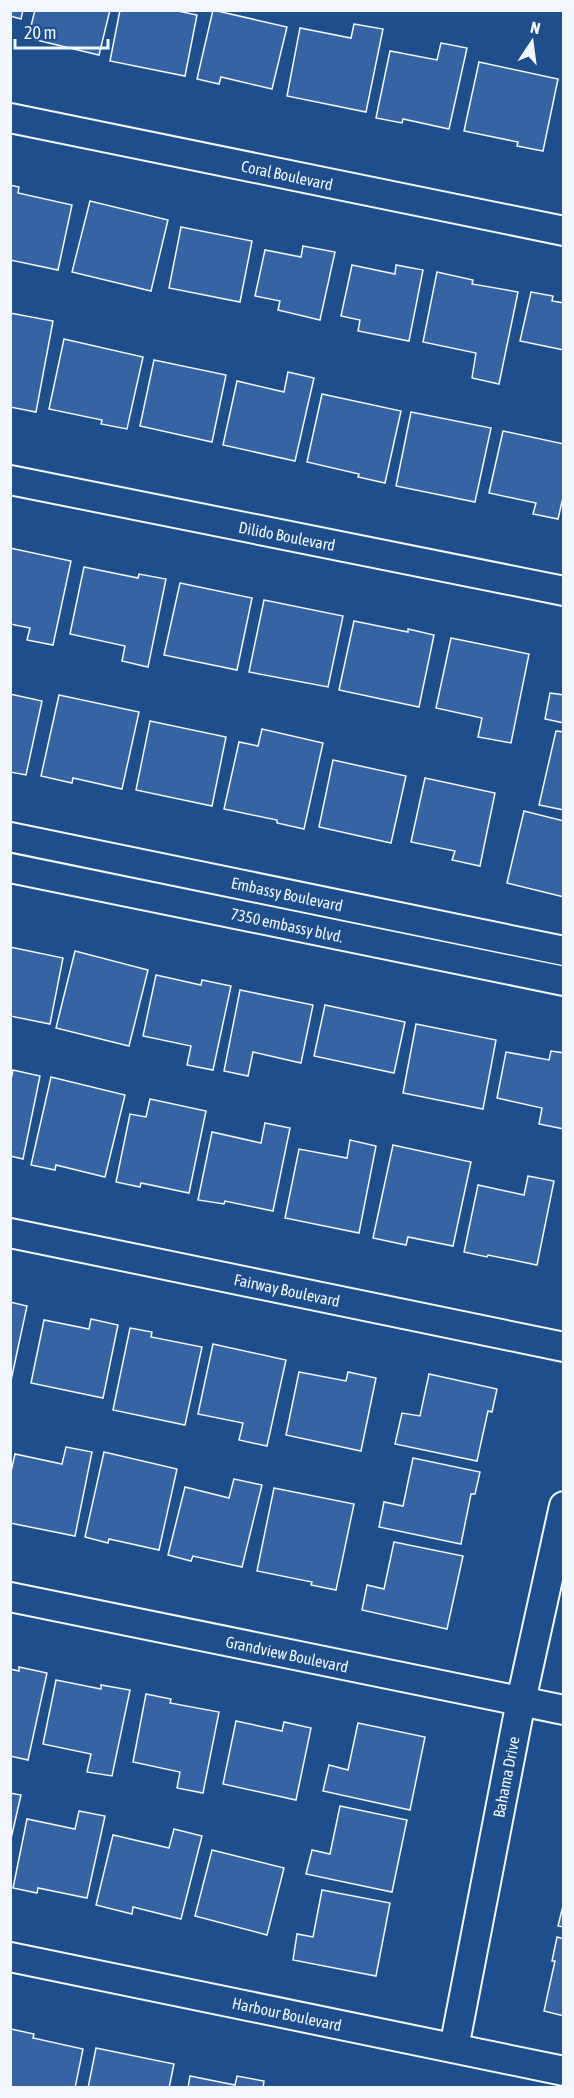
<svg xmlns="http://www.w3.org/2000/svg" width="574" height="2098" font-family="'Asap Condensed',sans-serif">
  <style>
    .building { fill: #3563a3; stroke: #f2f6ff; stroke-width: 1.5 }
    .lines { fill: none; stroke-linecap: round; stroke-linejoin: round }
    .minor-casing { stroke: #f2f6ff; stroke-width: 32 }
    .minor { stroke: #1f4e8c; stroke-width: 28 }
    .labels { text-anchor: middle; stroke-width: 4.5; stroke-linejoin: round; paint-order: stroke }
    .street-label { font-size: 16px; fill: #f2f6ff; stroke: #1f4e8c }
  </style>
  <rect width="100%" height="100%" fill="#1f4e8c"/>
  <g class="building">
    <polygon points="10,10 23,10 21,19 10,16"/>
    <polygon points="35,10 110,10 99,55 28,38"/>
    <polygon points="120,10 173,10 197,15 185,76 110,61"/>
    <polygon points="213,10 287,27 272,89 221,77 219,84 197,79"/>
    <polygon points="354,24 383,29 366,112 287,96 300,28 351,38"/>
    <polygon points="441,43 467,48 449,129 403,119 402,123 376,118 390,51 437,60"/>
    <polygon points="479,62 558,79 543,151 517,146 518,142 464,131"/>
    <polygon points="10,185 19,187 18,193 72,205 58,270 10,260"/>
    <polygon points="90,201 168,220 151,291 72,272"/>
    <polygon points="181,227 252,241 240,302 169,288"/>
    <polygon points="303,246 335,252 320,320 278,310 280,301 255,296 265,250 301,257"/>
    <polygon points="352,265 395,274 396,265 423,270 409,341 358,331 360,320 341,316"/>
    <polygon points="437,272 473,280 472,284 518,292 499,384 472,378 476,353 423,342"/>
    <polygon points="531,292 553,296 552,301 564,303 564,350 520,341"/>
    <polygon points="10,313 53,321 36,412 10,407"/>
    <polygon points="64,339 143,357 127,429 101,424 102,420 49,409"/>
    <polygon points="154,360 226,375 212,442 140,426"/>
    <polygon points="288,372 314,378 295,461 223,445 237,381 284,392"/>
    <polygon points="322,394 401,411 385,483 358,477 359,474 307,462"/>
    <polygon points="411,412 491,428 475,502 396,486"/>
    <polygon points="503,431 564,444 564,493 558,519 533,514 536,503 489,493"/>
    <polygon points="10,548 71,561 53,645 27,640 30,628 10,624"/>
    <polygon points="84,567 138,578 139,574 166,579 148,667 122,661 125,646 70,634"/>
    <polygon points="180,583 252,598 237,670 164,655"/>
    <polygon points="264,600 343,616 328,687 249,672"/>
    <polygon points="354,621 408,632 408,629 434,635 419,707 339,690"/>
    <polygon points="451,638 529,654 511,743 478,737 482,718 436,708"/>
    <polygon points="550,693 564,695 564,723 545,719"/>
    <polygon points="10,694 42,701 26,775 10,772"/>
    <polygon points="59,695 139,712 122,789 73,778 72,783 41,776"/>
    <polygon points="150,721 226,737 212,806 136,790"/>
    <polygon points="262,729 323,743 304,829 277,823 277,820 224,809 239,742 258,746"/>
    <polygon points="556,731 564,732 564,810 539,805"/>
    <polygon points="333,760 406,776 391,843 319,827"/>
    <polygon points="425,778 495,793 480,866 452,860 455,851 411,842"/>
    <polygon points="524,811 564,821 564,897 507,883"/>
    <polygon points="10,947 63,958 50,1024 10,1016"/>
    <polygon points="75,951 148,970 129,1046 56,1028"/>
    <polygon points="156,975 201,985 202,980 231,986 213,1070 187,1065 191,1046 143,1036"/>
    <polygon points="240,990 313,1005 301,1063 253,1052 248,1076 224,1071"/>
    <polygon points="325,1005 405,1022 394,1073 314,1056"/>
    <polygon points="416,1024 496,1040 483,1109 403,1093"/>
    <polygon points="551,1051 564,1053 564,1129 539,1124 542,1108 497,1098 506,1052 549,1060"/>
    <polygon points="13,1070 40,1076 23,1159 10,1156 10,1084"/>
    <polygon points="51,1077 125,1095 105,1177 56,1165 55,1170 31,1165"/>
    <polygon points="150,1099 206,1111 189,1193 141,1183 140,1187 116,1182 130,1114 146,1117"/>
    <polygon points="265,1123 290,1128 273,1211 225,1201 224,1204 198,1200 212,1132 261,1143"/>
    <polygon points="350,1140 376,1146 359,1233 285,1218 299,1149 347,1158"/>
    <polygon points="393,1145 471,1162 453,1246 408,1237 406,1245 373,1238"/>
    <polygon points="528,1176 554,1181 537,1265 488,1255 487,1257 464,1252 478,1185 524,1195"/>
    <polygon points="10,1302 27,1306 10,1385"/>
    <polygon points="91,1319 118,1325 103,1398 31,1383 44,1320 89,1329"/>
    <polygon points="130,1328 152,1332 151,1337 202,1347 185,1425 113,1410"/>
    <polygon points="213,1344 286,1360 267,1446 239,1440 243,1423 198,1414"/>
    <polygon points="299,1372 346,1381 348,1372 376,1378 361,1451 286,1435"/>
    <polygon points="429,1374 497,1389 492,1412 488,1411 477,1461 395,1444 402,1413 420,1416"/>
    <polygon points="66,1447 92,1452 75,1536 10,1523 10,1476 15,1454 62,1464"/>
    <polygon points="104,1452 177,1469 159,1550 109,1539 108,1543 85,1537"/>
    <polygon points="413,1458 480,1472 475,1494 471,1494 461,1544 379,1527 384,1502 403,1506"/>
    <polygon points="234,1479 262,1485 242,1567 193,1556 191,1561 168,1555 185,1487 229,1498"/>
    <polygon points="274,1488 354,1504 336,1590 311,1585 312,1582 257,1571"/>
    <polygon points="394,1542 463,1556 447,1629 362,1610 367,1585 384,1589"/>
    <polygon points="19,1667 47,1673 28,1760 10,1756 10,1669 19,1671"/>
    <polygon points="56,1680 101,1689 101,1685 130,1690 112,1776 87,1772 91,1754 43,1744"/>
    <polygon points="146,1694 171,1699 170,1703 219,1712 203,1793 177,1788 180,1772 133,1762"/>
    <polygon points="236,1721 282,1731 284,1722 311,1728 296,1800 223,1784"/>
    <polygon points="358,1723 425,1737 410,1810 323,1791 329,1765 348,1770"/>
    <polygon points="10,1793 21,1795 10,1843"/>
    <polygon points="340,1806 407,1820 392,1892 306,1874 312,1850 330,1854"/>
    <polygon points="79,1811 105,1816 87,1898 38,1888 37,1893 13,1888 27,1819 75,1829"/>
    <polygon points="174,1829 202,1836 181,1919 133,1907 132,1914 96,1905 113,1835 169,1848"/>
    <polygon points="212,1850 284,1868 267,1935 195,1916"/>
    <polygon points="322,1890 390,1903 376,1976 293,1960 297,1934 313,1937"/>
    <polygon points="564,1902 564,1927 558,1926"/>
    <polygon points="557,1937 564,1939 564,2016 544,2011 555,1961 552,1961"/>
    <polygon points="11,2029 34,2034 33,2038 83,2049 75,2088 10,2088"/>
    <polygon points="96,2048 174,2064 169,2088 88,2088"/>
    <polygon points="190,2076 235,2085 237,2076 264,2081 263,2088 188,2088"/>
  </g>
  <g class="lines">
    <defs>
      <g id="minor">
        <polyline points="10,118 564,231"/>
        <polyline points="10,480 564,591"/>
        <polyline points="10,837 564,951"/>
        <polyline points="10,868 564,981"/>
        <polyline points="10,1233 564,1347"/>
        <polyline points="10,1597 564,1710"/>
        <polyline points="10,1957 564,2071"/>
        <polyline points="454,2048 521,1701 564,1506"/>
      </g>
    </defs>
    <use href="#minor" class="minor-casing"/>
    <use href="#minor" class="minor"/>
  </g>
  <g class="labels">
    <g class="street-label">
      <text transform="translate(287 175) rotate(12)" y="6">Coral Boulevard</text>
      <text transform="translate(287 536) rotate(11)" y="6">Dilido Boulevard</text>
      <text transform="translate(287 894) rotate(12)" y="6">Embassy Boulevard</text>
      <text transform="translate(287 925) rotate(12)" y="6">7350 embassy blvd.</text>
      <text transform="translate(287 1290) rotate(12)" y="6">Fairway Boulevard</text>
      <text transform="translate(287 1654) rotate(12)" y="6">Grandview Boulevard</text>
      <text transform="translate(506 1777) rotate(-79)" y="6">Bahama Drive</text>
      <text transform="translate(287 2014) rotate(12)" y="6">Harbour Boulevard</text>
    </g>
  </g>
  <rect width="574" height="2098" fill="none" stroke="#f2f6ff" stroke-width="24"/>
  <g transform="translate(532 42) rotate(13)" stroke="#1f4e8c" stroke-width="4.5" paint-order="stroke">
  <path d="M0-4.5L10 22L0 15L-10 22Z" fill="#f2f6ff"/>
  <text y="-9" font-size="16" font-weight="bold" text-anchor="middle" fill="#f2f6ff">N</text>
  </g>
  <path d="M15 39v9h93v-9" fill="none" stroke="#f2f6ff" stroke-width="3"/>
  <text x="24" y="39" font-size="18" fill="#f2f6ff" stroke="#1f4e8c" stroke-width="4.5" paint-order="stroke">20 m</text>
</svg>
